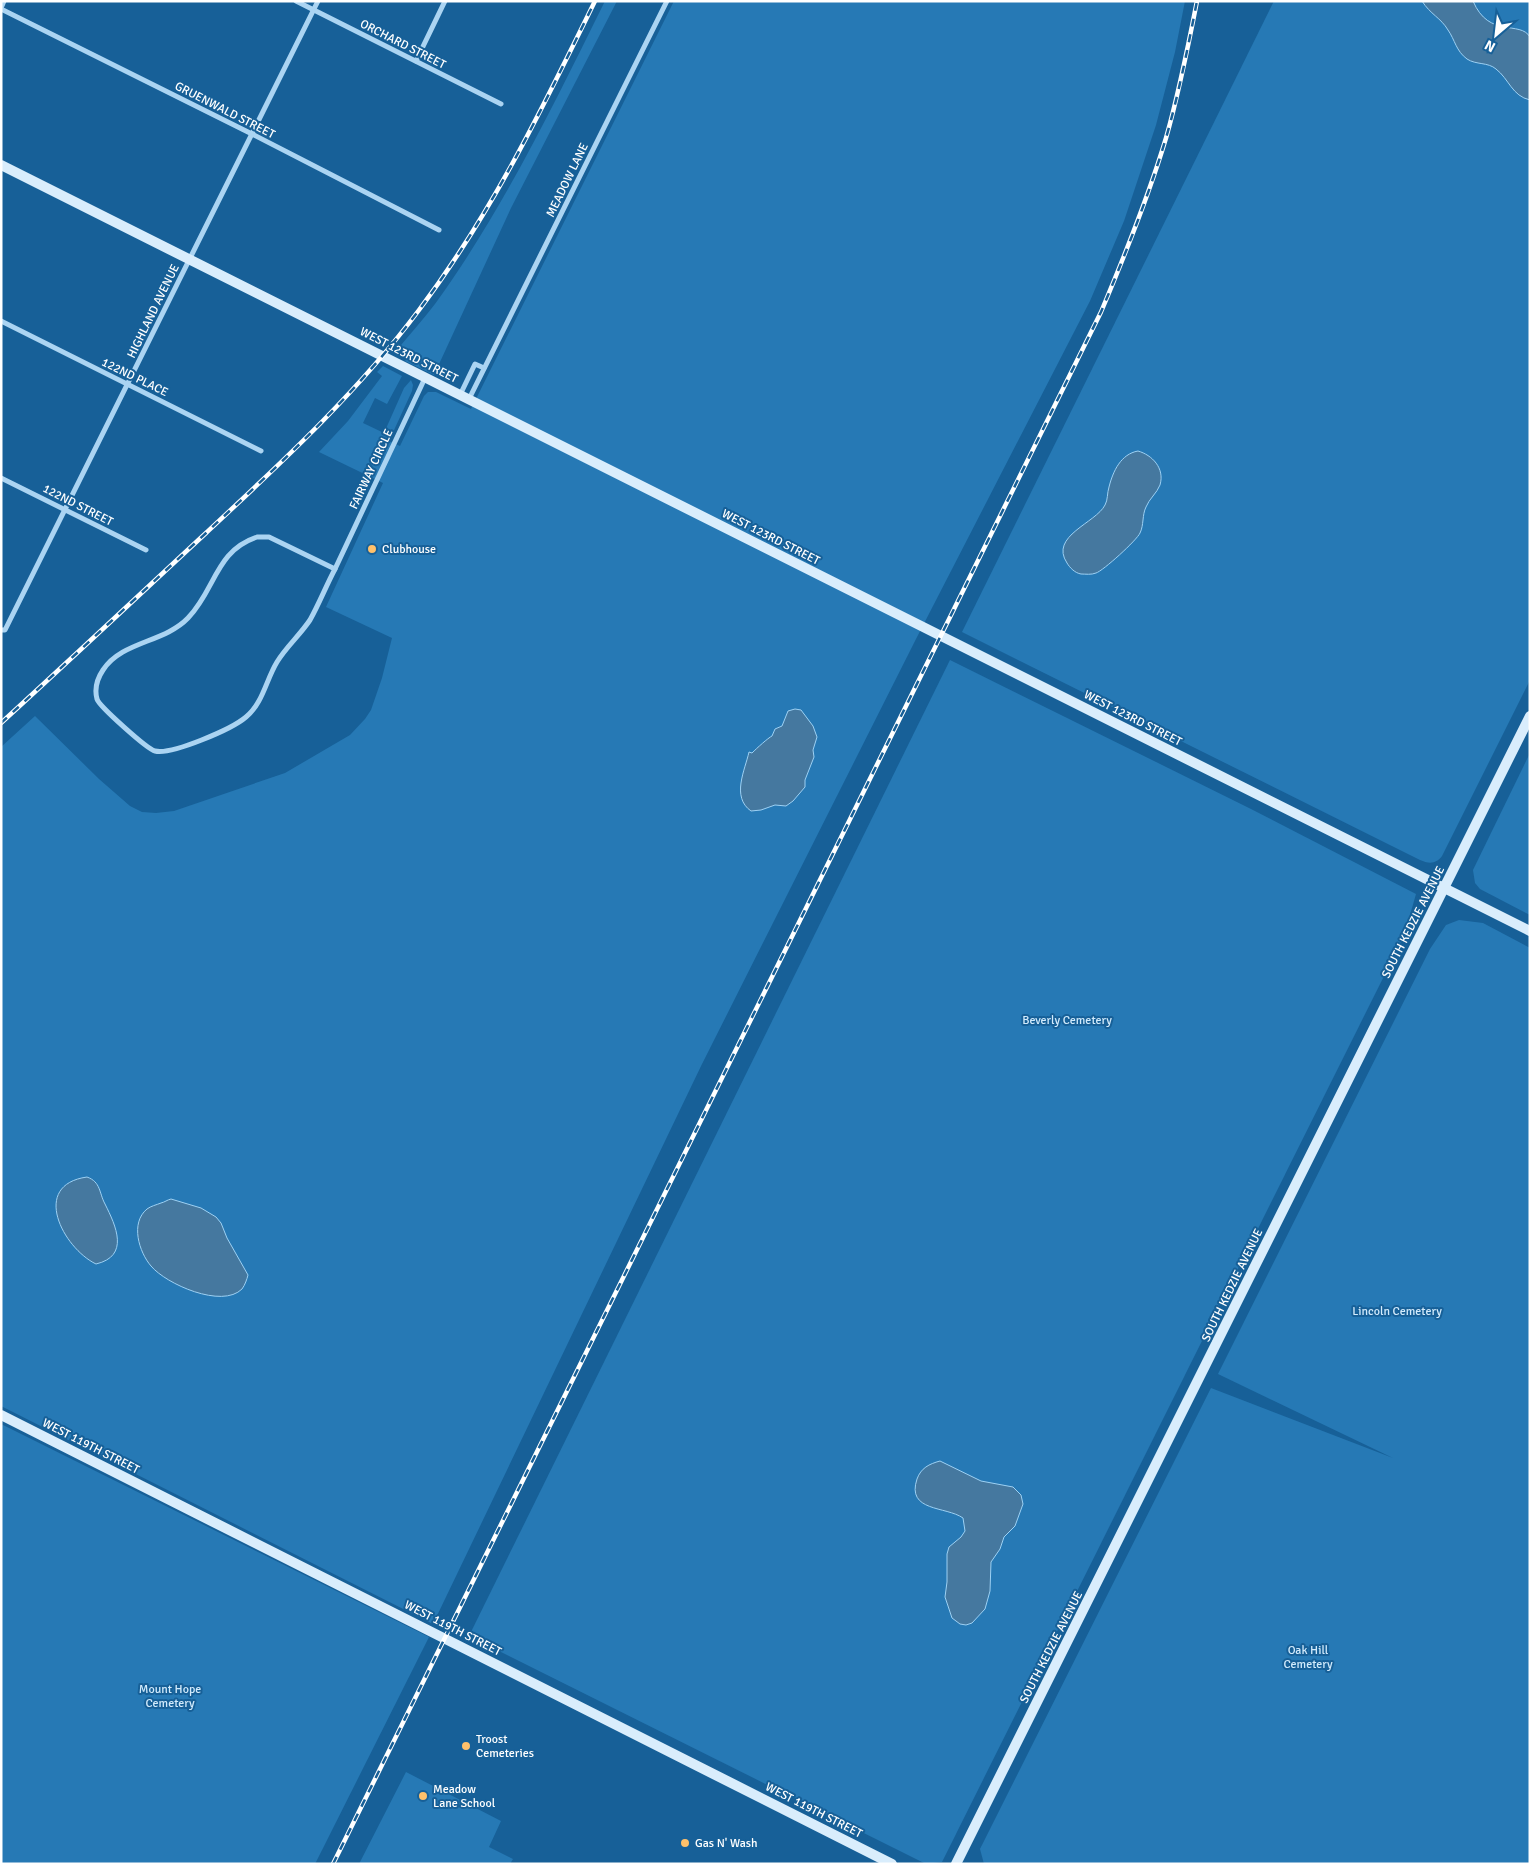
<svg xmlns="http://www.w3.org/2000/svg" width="1531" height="1865" font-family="Signika,sans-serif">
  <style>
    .green { fill: #2679b5 }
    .water { fill: #45789f; stroke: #9dd1f4 }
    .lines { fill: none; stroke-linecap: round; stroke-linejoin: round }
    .street { stroke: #abd4f2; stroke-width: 5 }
    .secondary { stroke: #d9edfc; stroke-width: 10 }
    .rail-casing { stroke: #fff; stroke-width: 4.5 }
    .rail { stroke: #176098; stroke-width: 2.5; stroke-dasharray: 8; stroke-linecap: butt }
    .poi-dot { fill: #ffc16b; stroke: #176098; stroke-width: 2 }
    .labels { text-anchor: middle; stroke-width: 4; stroke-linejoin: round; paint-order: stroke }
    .street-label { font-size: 12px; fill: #fff; stroke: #176098 }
    .poi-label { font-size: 12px; fill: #fff; stroke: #176098; text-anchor: start }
    .park-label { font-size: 12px; fill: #d2ebfc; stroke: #176098 }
  </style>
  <rect width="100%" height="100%" fill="#176098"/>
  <g class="green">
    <path d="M605,1h12l-106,207 -77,167 -29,-14 3,-4 -12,-6c13,-16 27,-31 39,-47 68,-94 119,-200 170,-303z"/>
    <polygon points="674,1 1185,1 1175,52 1156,125 1124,221 1090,301 916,639 702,1064 433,1624 1,1406 1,747 35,716 99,779 130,806 142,812 156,813 174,811 285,773 350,735 365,719 371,710 382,678 392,638 326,607 383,483 319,452 348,421 382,376 377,372 383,366 402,376 387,404 375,398 363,423 384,433 404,388 411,380 413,385 412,391 389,441 400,446 424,396 428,392 436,392 471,409"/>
    <path d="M1274,1h256v679l-88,176c-6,8 -13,8 -22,4l-458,-228z"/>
    <polygon points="950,660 1251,809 1416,894 1404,936 942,1862 926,1864 469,1636"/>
    <polygon points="1530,753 1530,915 1480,889 1475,883 1473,870"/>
    <polygon points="1459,920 1483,923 1530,948 1530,1864 984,1864 980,1849 1211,1388 1393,1458 1218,1374 1430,949 1446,925"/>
    <polygon points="1,1424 429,1637 315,1864 1,1864"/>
    <polygon points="406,1772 501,1821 489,1847 513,1859 510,1864 359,1864"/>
  </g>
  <g class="water">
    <path d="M1422,1h51c16,38 47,19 57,36v63c-18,-4 -21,-21 -34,-31 -8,-7 -20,-4 -29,-10 -11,-8 -12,-19 -19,-29 -7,-12 -18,-16 -26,-29z"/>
    <path d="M1138,451c14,4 27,17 22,34 -3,8 -11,14 -14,22 -4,8 -2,18 -6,26 -3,7 -37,38 -44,40 -5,2 -10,1 -15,1 -6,-1 -11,-6 -14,-11 -18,-27 29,-40 38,-58 3,-5 2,-12 4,-18 4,-16 12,-33 29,-36z"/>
    <path d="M795,709l6,1 12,16 4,11 -4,13 1,7 -9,23v7l-12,14 -7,5 -11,-1 -14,5 -10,1c-20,-14 -6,-41 -2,-59l3,1c5,-5 16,-15 20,-17l3,-7 7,-3 6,-15z"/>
    <path d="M87,1177c14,5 12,16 18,27 11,22 25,52 -9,60 -33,-16 -66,-79 -9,-87z"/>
    <path d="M171,1199l30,9 15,9 5,6 6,15 21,37c-1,4 -3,10 -6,14 -20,20 -76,-5 -91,-23 -12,-14 -21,-43 -4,-57 4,-3 9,-4 14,-6 4,-1 6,-3 10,-4z"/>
    <path d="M940,1461l41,20 32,6 8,8 2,9 -8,22 -11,11 -4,12 -9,13 -1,29 -5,18 -13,14 -6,2 -6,-1 -8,-6 -7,-21 2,-15v-28l2,-7 12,-10 4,-6 -2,-13c-17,-12 -57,-6 -46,-39 4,-11 12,-15 23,-18z"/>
  </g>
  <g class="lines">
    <g class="street">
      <polyline points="296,1 501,104"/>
      <polyline points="1,8 4,1"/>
      <polyline points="1,9 252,134 439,230"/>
      <polyline points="416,61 445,1"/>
      <polyline points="1,321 261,451"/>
      <polyline points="460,395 475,364 484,368"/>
      <polyline points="469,399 667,1"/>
      <polyline points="1,478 146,550"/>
      <path d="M257,537h12l66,32c-9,17 -16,35 -25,51 -10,15 -24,27 -33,42 -11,18 -14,41 -31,55 -14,12 -74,38 -91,34 -8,-2 -56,-45 -58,-52 -3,-11 0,-20 6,-29 19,-29 61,-27 85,-52 28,-29 27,-67 69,-81z"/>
      <polyline points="335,569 425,378"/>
      <polyline points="1,630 5,630 318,1"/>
    </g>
    <g class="secondary">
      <polyline points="1,165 1530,931"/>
      <polyline points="1,1415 892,1864"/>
      <polyline points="956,1864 1530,716"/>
    </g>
    <defs>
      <g id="rail">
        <path d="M1,723c69,-63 137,-127 205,-190 76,-71 151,-140 213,-223 73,-97 123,-201 176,-309"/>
        <path d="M333,1864l768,-1552c24,-57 47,-114 65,-174 13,-45 22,-91 31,-137"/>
      </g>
    </defs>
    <use href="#rail" class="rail-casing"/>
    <use href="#rail" class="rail"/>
  </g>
  <g class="poi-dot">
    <circle cx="372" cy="549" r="5"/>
    <circle cx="466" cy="1746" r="5"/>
    <circle cx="423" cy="1796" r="5"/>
    <circle cx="685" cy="1843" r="5"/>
  </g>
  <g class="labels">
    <g class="street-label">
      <text transform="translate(403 44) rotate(27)" y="4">ORCHARD STREET</text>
      <text transform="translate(225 110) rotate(27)" y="4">GRUENWALD STREET</text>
      <text transform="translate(567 180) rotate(-64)" y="4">MEADOW LANE</text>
      <text transform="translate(153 311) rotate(-64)" y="4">HIGHLAND AVENUE</text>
      <text transform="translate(409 355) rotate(27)" y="4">WEST 123RD STREET</text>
      <text transform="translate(135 377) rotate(26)" y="4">122ND PLACE</text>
      <text transform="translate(371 469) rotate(-65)" y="4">FAIRWAY CIRCLE</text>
      <text transform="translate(78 505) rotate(27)" y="4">122ND STREET</text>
      <text transform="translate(771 537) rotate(27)" y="4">WEST 123RD STREET</text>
      <text transform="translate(1133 718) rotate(27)" y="4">WEST 123RD STREET</text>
      <text transform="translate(1413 922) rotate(-63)" y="4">SOUTH KEDZIE AVENUE</text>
      <text transform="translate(1232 1285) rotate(-64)" y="4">SOUTH KEDZIE AVENUE</text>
      <text transform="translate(91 1446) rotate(27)" y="4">WEST 119TH STREET</text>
      <text transform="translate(453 1628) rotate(27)" y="4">WEST 119TH STREET</text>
      <text transform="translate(1051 1647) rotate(-63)" y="4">SOUTH KEDZIE AVENUE</text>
      <text transform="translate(814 1810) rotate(27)" y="4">WEST 119TH STREET</text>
    </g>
    <g class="poi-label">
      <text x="382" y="553">Clubhouse</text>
      <text x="476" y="1743">Troost<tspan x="476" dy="14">Cemeteries</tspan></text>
      <text x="433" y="1793">Meadow<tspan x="433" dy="14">Lane School</tspan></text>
      <text x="695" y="1847">Gas N' Wash</text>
    </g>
    <g class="park-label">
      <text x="1067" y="1024">Beverly Cemetery</text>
      <text x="1397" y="1315">Lincoln Cemetery</text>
      <text x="1308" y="1654">Oak Hill<tspan x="1308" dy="14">Cemetery</tspan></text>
      <text x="170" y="1693">Mount Hope<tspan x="170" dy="14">Cemetery</tspan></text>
    </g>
  </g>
  <rect width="1531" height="1865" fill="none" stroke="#ffffff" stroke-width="5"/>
  <g transform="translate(1496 35) rotate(208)" stroke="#176098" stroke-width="4" paint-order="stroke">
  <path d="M0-4L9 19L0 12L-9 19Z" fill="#ffffff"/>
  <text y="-8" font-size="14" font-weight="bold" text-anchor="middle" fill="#ffffff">N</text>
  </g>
</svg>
